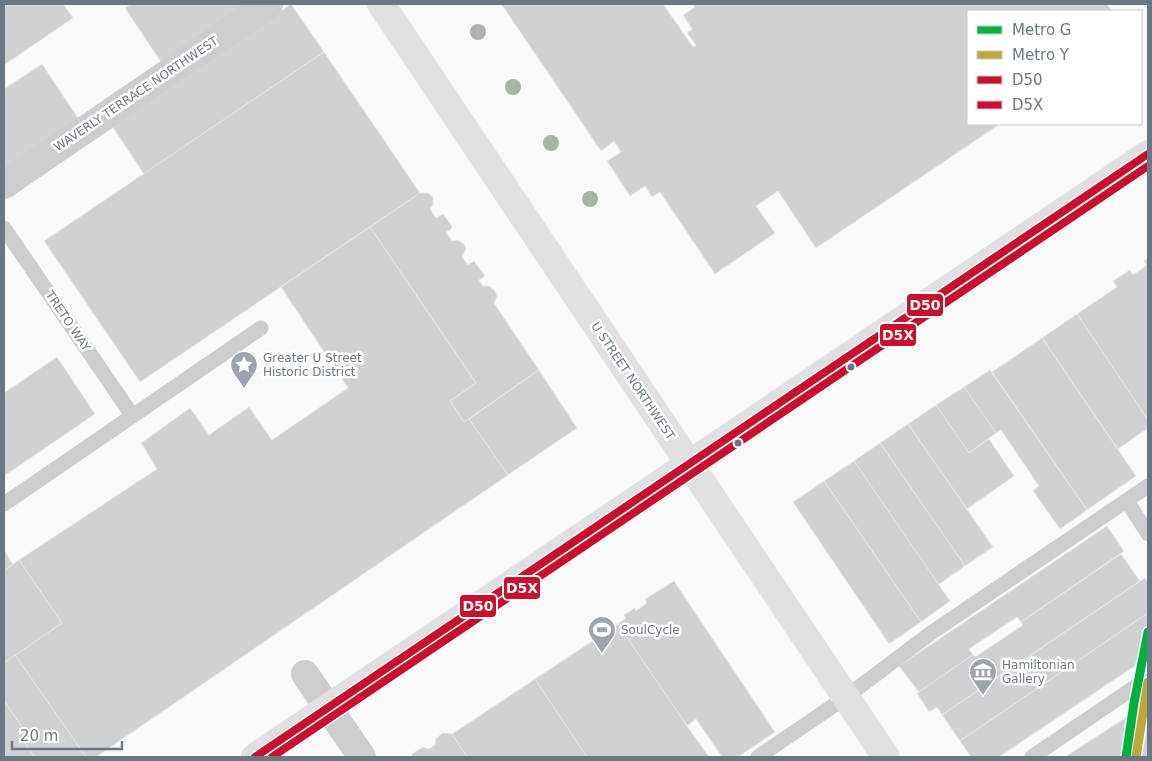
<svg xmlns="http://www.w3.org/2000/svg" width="1152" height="761" font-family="'DejaVu Sans',sans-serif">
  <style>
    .building { fill: #d0d1d2; stroke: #e8e8e8 }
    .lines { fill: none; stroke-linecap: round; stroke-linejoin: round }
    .service { stroke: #cccdce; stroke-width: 15 }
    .minor { stroke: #cccdce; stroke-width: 28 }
    .secondary { stroke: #e0e0e1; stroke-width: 28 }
    .primary { stroke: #e0e0e1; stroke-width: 28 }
    .bus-1-casing { stroke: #fff; stroke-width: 11 }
    .bus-2-casing { stroke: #fff; stroke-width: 11 }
    .bus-1 { stroke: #c8102e; stroke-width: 8 }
    .bus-2 { stroke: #c8102e; stroke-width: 8 }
    .metro-1-casing { stroke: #fff; stroke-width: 12 }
    .metro-2-casing { stroke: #fff; stroke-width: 12 }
    .metro-1 { stroke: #00b140; stroke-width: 9 }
    .metro-2 { stroke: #bda83c; stroke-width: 9 }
    .tree { fill: #a9b3a8 }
    .bus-dot { fill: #6c7786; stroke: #fff; stroke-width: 2 }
    .labels { text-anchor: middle; stroke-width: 5; stroke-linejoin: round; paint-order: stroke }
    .street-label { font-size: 12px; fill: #6c7786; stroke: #fff }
    .poi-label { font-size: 12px; fill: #6c7786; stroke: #fff; text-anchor: start }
    .line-badge { stroke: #fff; stroke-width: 2 }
    .badge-label { font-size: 14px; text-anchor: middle; font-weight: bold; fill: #fff }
  </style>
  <rect width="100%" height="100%" fill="#f9f9f9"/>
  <g class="building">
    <polygon points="4,4 63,4 73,18 4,65"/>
    <polygon points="131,4 255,4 163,65 125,8"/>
    <polygon points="291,4 324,52 144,174 112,126"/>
    <polygon points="503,4 663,4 693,47 696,45 687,33 692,29 683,15 695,7 693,4 1107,4 1112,11 968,11 968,124 1000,124 816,248 778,191 756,206 775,233 715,274 660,192 652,197 645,186 630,196 607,161 621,152 614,141 601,151 502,5"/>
    <polygon points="324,52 420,193 140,382 44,241"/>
    <polygon points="42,64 80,121 4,172 4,89"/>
    <polygon points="420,193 428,193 433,197 433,205 430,209 436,218 443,214 452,226 451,229 446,232 452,241 457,240 464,244 466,249 462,257 468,265 474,261 485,276 479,280 483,286 489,286 495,291 497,297 494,303 539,370 464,422 450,401 476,383 370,227"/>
    <polygon points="370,227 476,383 450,401 464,422 469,419 508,475 96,757 86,757 15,655 62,623 19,560 157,469 141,443 190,408 209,435 249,407 272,440 348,388 281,287"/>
    <polygon points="1148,258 1148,420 1077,314 1117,287 1113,281 1130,270 1133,275 1147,265 1144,261"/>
    <polygon points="1077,314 1148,420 1148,428 1118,449 1042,338"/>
    <polygon points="1042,338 1136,476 1087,510 992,372"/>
    <polygon points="57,357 95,414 4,476 4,393"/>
    <polygon points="539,370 577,428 508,475 469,419"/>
    <polygon points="990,370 1087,510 1060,529 1033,491 1039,486 1001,430 996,433 964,387"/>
    <polygon points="964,387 996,433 969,453 936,405"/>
    <polygon points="936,405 969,453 989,439 1014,476 967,509 908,424"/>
    <polygon points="908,424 993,547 965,566 880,443"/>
    <polygon points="880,443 965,566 938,585 854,461"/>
    <polygon points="854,461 950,601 921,622 824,481"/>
    <polygon points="824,481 921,622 889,644 793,502"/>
    <polygon points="1107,526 1124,551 1021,622 1017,617 969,649 973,655 919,692 899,666"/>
    <polygon points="4,550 13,565 4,571"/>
    <polygon points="1121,554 1140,581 942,715 937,707 929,712 917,693 973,655 975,657 1023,625 1021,622"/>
    <polygon points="19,560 62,623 4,663 4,571"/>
    <polygon points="1145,578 1148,583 1148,613 960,741 942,715"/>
    <polygon points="674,581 775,732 738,757 722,757 696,719 687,726 618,624 626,618 624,615 635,608 636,611 647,603 645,599"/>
    <polygon points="1148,613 1148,657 999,757 971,757 960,741"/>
    <polygon points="618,624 687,726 709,757 587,757 535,679"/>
    <polygon points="15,655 86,757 35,757 22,740 28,736 4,701 4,663"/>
    <polygon points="535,679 587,757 467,757 452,734"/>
    <polygon points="4,701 28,736 22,740 35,757 4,757"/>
    <polygon points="1148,703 1148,757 1065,757"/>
    <polygon points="443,733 452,734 467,757 412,757 412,754 423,747 429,749 435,745 436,738"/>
  </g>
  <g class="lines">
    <g class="service">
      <polyline points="4,228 132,415"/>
      <polyline points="1127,501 1148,534"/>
      <polyline points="4,504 261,328"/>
      <polyline points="758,757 846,697 931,633 1148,486"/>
      <polyline points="1032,757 1148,678"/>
    </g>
    <g class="minor">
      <polyline points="4,185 269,4"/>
      <polyline points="305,674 362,757"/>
    </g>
    <polyline class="secondary" points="689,464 1148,154"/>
    <g class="primary">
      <polyline points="381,4 886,757"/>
      <polyline points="255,757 689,464"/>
    </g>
    <defs>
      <polyline id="bus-1" points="255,757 1148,154"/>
      <polyline id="bus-2" points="272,757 1148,166"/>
    </defs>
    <use href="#bus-1" class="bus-1-casing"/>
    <use href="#bus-2" class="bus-2-casing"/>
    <use href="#bus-1" class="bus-1"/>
    <use href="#bus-2" class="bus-2"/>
    <defs>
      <polyline id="metro-1" points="1126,757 1134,703 1148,632"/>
      <polyline id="metro-2" points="1136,757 1148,682"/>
    </defs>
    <use href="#metro-1" class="metro-1-casing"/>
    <use href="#metro-2" class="metro-2-casing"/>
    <use href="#metro-1" class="metro-1"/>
    <use href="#metro-2" class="metro-2"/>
  </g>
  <g class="tree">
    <circle cx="478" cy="32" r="8"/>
    <circle cx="513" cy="87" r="8"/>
    <circle cx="551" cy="143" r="8"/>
    <circle cx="590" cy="199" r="8"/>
  </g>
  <defs>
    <symbol id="sight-pin" viewBox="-11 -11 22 30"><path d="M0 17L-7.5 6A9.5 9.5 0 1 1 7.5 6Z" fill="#9da4ae" stroke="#fff"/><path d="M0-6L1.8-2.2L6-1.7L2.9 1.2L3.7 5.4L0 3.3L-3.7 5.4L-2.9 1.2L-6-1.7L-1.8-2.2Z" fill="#fff"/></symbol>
    <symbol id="stadium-pin" viewBox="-11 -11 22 30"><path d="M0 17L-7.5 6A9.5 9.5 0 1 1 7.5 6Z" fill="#9da4ae" stroke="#fff"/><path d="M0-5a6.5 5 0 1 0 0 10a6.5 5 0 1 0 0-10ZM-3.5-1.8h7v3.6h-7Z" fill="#fff"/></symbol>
    <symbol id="museum-pin" viewBox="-11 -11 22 30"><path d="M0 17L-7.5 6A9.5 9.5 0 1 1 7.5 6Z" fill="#9da4ae" stroke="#fff"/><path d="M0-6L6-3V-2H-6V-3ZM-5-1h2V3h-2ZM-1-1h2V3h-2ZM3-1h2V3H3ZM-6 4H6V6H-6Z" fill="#fff"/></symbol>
  </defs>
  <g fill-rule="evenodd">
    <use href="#sight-pin" x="228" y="349" width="32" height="43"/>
    <use href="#stadium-pin" x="586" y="614" width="32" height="43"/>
    <use href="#museum-pin" x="967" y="656" width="32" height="43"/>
  </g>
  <g class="bus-dot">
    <circle cx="851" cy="367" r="4.5"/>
    <circle cx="738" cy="443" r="4.5"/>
  </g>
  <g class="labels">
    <g class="street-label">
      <text transform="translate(136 94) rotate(-34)" y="4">WAVERLY TERRACE NORTHWEST</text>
      <text transform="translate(68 321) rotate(56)" y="4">TRETO WAY</text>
      <text transform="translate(633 381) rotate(56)" y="4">U STREET NORTHWEST</text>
    </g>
    <g class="poi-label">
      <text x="263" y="362">Greater U Street<tspan x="263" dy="14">Historic District</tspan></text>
      <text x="621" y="634">SoulCycle</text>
      <text x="1002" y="669">Hamiltonian<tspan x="1002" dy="14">Gallery</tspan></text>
    </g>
  </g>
  <g class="line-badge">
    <rect x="906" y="293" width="38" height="24" rx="5" fill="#c8102e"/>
    <rect x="879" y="323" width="38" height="24" rx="5" fill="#c8102e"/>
    <rect x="503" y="576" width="38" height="24" rx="5" fill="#c8102e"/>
    <rect x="459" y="594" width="38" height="24" rx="5" fill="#c8102e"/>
  </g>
  <g class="badge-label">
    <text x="925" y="310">D50</text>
    <text x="898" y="340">D5X</text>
    <text x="522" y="593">D5X</text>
    <text x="478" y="611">D50</text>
  </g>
  <rect width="1152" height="761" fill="none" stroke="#6c7786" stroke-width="10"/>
  <rect x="967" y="10" width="175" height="115" fill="#ffffff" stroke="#c4c9cf"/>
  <rect x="977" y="26" width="25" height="8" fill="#00b140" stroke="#c4c9cf"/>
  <text x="1012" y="35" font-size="15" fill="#6c7786">Metro G</text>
  <rect x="977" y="51" width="25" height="8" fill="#bda83c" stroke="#c4c9cf"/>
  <text x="1012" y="60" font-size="15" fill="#6c7786">Metro Y</text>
  <rect x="977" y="76" width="25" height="8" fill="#c8102e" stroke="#c4c9cf"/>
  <text x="1012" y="85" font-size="15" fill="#6c7786">D50</text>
  <rect x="977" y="101" width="25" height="8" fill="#c8102e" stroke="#c4c9cf"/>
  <text x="1012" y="110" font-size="15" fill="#6c7786">D5X</text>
  <path d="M12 741v8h110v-8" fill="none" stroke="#6c7786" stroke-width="2.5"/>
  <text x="20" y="741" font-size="15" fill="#6c7786" stroke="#ffffff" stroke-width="4" paint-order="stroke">20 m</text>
</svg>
